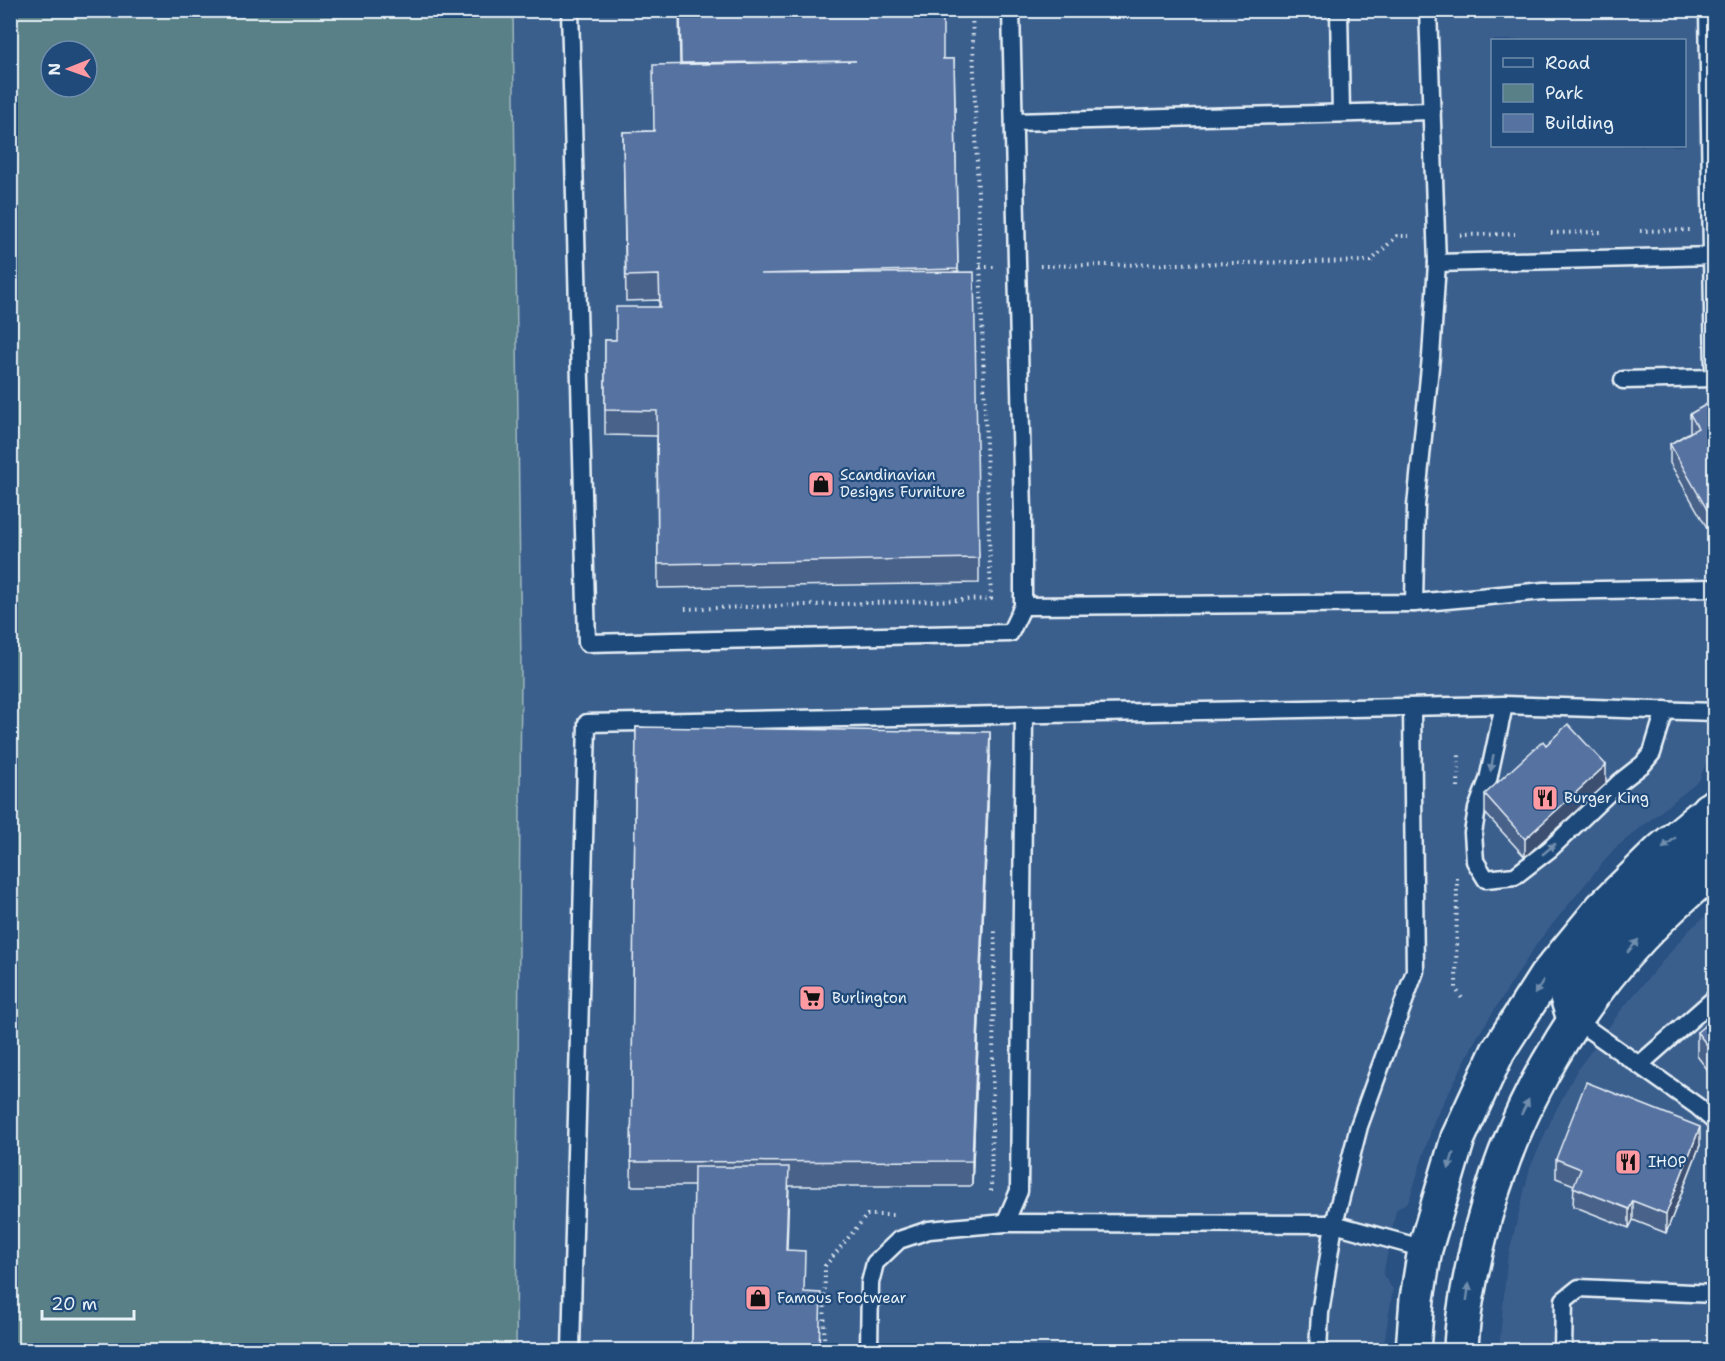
<svg xmlns="http://www.w3.org/2000/svg" width="1725" height="1361" font-family="'Shantell Sans',sans-serif">
  <style>
    .built { fill: #3a5e8d; fill-rule: evenodd }
    .green { fill: #598086; stroke: #a0b8bf; stroke-width: 1.5; fill-rule: evenodd }
    .lines { fill: none; stroke-linecap: round; stroke-linejoin: round }
    .service-casing { stroke: #e8f1f8; stroke-width: 21 }
    .tertiary-casing { stroke: #e8f1f8; stroke-width: 38 }
    .path { stroke: #e8f1f8; stroke-width: 4; stroke-dasharray: 1.5 4.5; stroke-linecap: butt }
    .service { stroke: #1f4a7a; stroke-width: 16 }
    .tertiary { stroke: #1f4a7a; stroke-width: 33 }
    .wall { fill: #4a628a; stroke: #e8f1f8; stroke-width: 1.5 }
    .shaded-wall { fill: #3c5071; stroke: #e8f1f8; stroke-width: 1.5 }
    .building { fill: #5672a1; stroke: #e8f1f8; stroke-width: 1.5 }
    .oneway { fill: #6f8dac }
    .labels { text-anchor: middle; stroke-width: 4.5; stroke-linejoin: round; paint-order: stroke }
    .poi-label { font-size: 15px; fill: #e8f1f8; stroke: #1f4a7a; text-anchor: start }
  </style>
  <rect width="100%" height="100%" fill="#295181"/>
  <filter id="ink" filterUnits="userSpaceOnUse"><feTurbulence type="fractalNoise" baseFrequency=".0167" numOctaves="2"/><feDisplacementMap in="SourceGraphic" scale="12" xChannelSelector="R" yChannelSelector="G"/><feConvolveMatrix kernelMatrix="1 2 1 2 8 2 1 2 1" color-interpolation-filters="sRGB"/></filter>
  <g filter="url(#ink)">
    <g class="built">
      <path d="M513,11h1201v748l-8,4 -7,18 -85,68 -76,93 -61,95 -43,84 -25,80 -13,9 -13,65 10,14 -10,61h-867l5,-682zM1492,40h192v106h-192z"/>
      <polygon points="1714,909 1714,1350 1499,1350 1507,1261 1530,1168 1552,1118 1577,1070 1622,1009 1689,930"/>
    </g>
    <path class="green" d="M10,11h503l8,657 -5,682h-505zM51,51h36v36h-36z"/>
    <g class="lines">
      <defs>
        <g id="service">
          <polyline points="570,10 587,643 1010,633 1023,606 1023,514 1011,10"/>
          <polyline points="1339,10 1341,113"/>
          <polyline points="1708,10 1714,371"/>
          <polyline points="1014,122 1432,111"/>
          <polyline points="1437,263 1714,256"/>
          <polyline points="1623,380 1714,378"/>
          <polyline points="1414,603 1416,506 1431,357 1437,263 1428,10"/>
          <polyline points="1023,606 1414,603 1544,591 1714,588"/>
          <polyline points="1504,705 1488,780 1477,809 1473,833 1475,861 1486,879 1515,876 1550,849 1620,782 1643,764 1652,753 1665,710"/>
          <polyline points="1574,1019 1697,1106 1714,1121"/>
          <polyline points="1639,1065 1714,999"/>
          <polyline points="1005,1223 1019,1191 1024,715"/>
          <polyline points="571,1350 587,723 1504,705 1714,712"/>
          <polyline points="869,1350 870,1283 875,1263 899,1240 929,1230 1005,1223 1334,1224 1425,1249"/>
          <polyline points="1318,1350 1320,1313 1334,1224 1359,1126 1415,971 1412,707"/>
          <polyline points="1563,1350 1564,1300 1579,1288 1714,1294"/>
        </g>
        <g id="tertiary">
          <polyline points="1574,1019 1567,997 1575,976 1601,943 1629,914 1698,850 1708,810"/>
          <polyline points="1413,1350 1417,1299 1425,1249 1458,1138 1498,1051 1546,976 1602,908 1660,851 1714,806"/>
          <path d="M1461,1350c1,-33 8,-66 15,-98 34,-153 116,-285 238,-382"/>
        </g>
      </defs>
      <use href="#service" class="service-casing"/>
      <use href="#tertiary" class="tertiary-casing"/>
      <g class="path">
        <polyline points="1640,231 1690,230"/>
        <polyline points="1551,233 1604,232"/>
        <polyline points="1460,235 1515,234"/>
        <polyline points="1040,266 1371,261 1397,236 1409,236"/>
        <polyline points="980,267 994,267"/>
        <polyline points="685,609 991,599 972,10"/>
        <polyline points="1458,787 1459,754"/>
        <polyline points="1457,878 1456,989 1463,1000"/>
        <polyline points="991,1191 995,928"/>
        <polyline points="824,1350 825,1266 867,1215 895,1215"/>
      </g>
      <use href="#service" class="service"/>
      <use href="#tertiary" class="tertiary"/>
    </g>
    <g class="wall">
      <polygon points="679,10 943,59 954,59 958,273 979,558 979,583 658,588 657,436 605,435 605,340 616,340 659,307 659,300 626,301 623,132 654,131 680,65"/>
      <polygon points="1714,400 1714,540 1670,463 1670,444 1690,432 1690,414"/>
      <polygon points="636,727 990,756 972,1186 789,1186 787,1250 692,1349 694,1186 631,1186"/>
      <polygon points="1546,745 1606,784 1525,857 1485,813 1485,794"/>
      <polygon points="1714,1018 1714,1078 1697,1056 1697,1032"/>
      <polygon points="1700,1145 1666,1233 1633,1220 1629,1228 1573,1206 1574,1185 1556,1178 1556,1159"/>
    </g>
    <g class="shaded-wall">
      <polygon points="990,732 990,756 972,1186 972,1161"/>
      <polygon points="1606,765 1606,784 1525,857 1525,839"/>
      <polygon points="1700,1127 1700,1145 1666,1233 1666,1214"/>
      <polygon points="1633,1201 1633,1220 1629,1228 1629,1209"/>
    </g>
    <g class="building">
      <polygon points="680,10 943,10 943,59 954,59 958,269 760,274 974,272 979,558 658,564 657,411 605,410 605,340 616,340 616,307 660,307 659,275 626,276 623,132 654,131 653,65 856,61 681,63"/>
      <polygon points="1714,400 1714,522 1670,444 1698,428 1690,414"/>
      <polygon points="1568,724 1606,765 1525,839 1485,794 1543,741 1546,745"/>
      <polygon points="636,727 990,732 972,1161 631,1162"/>
      <polygon points="1714,1018 1714,1054 1697,1032"/>
      <polygon points="1586,1082 1700,1127 1666,1214 1633,1201 1629,1209 1573,1187 1581,1169 1556,1159"/>
      <polygon points="694,1167 789,1167 786,1250 805,1251 804,1292 821,1293 819,1350 679,1350 679,1348 692,1349"/>
    </g>
    <defs><path id="oneway-solid" d="M-6-.8H1V-3.2L6.5 0L1 3.2V.8H-6Z" transform="scale(1.5)"/></defs>
    <g class="oneway">
      <use href="#oneway-solid" transform="translate(1492 763) rotate(100)"/>
      <use href="#oneway-solid" transform="translate(1669 843) rotate(140)"/>
      <use href="#oneway-solid" transform="translate(1549 849) rotate(-40)"/>
      <use href="#oneway-solid" transform="translate(1633 946) rotate(-50)"/>
      <use href="#oneway-solid" transform="translate(1539 987) rotate(122)"/>
      <use href="#oneway-solid" transform="translate(1525 1107) rotate(-64)"/>
      <use href="#oneway-solid" transform="translate(1451 1161) rotate(107)"/>
      <use href="#oneway-solid" transform="translate(1468 1292) rotate(-82)"/>
    </g>
  </g>
  <defs>
    <symbol id="shop-square" viewBox="-11 -11 22 22"><rect x="-9" y="-9" width="18" height="18" rx="4" fill="#ff9aa2" stroke="#1f4a7a"/><path d="M-5-2.5h2.3a2.7 3.5 0 0 1 5.4 0H5L5.5 6h-11ZM-1.5-2.5h3a1.5 2.3 0 0 0-3 0Z" fill="#111"/></symbol>
    <symbol id="restaurant-square" viewBox="-11 -11 22 22"><rect x="-9" y="-9" width="18" height="18" rx="4" fill="#ff9aa2" stroke="#1f4a7a"/><path d="M-5-6h1v4h1v-4h1v4h1v-4h1v5L-1.5 .5V6h-2V.5L-5-1ZM5-6V6H3V1.5H1.5Q1.5-4 5-6Z" fill="#111"/></symbol>
    <symbol id="supermarket-square" viewBox="-11 -11 22 22"><rect x="-9" y="-9" width="18" height="18" rx="4" fill="#ff9aa2" stroke="#1f4a7a"/><path d="M-6-5.5h2.5l.6 2H6L4.5 2H-2.5L-4.4-4H-6ZM-1.5 3.2a1.3 1.3 0 1 0 .1 0ZM3 3.2a1.3 1.3 0 1 0 .1 0Z" fill="#111"/></symbol>
  </defs>
  <g fill-rule="evenodd">
    <use href="#shop-square" x="806" y="469" width="30" height="30"/>
    <use href="#restaurant-square" x="1530" y="783" width="30" height="30"/>
    <use href="#supermarket-square" x="797" y="983" width="30" height="30"/>
    <use href="#restaurant-square" x="1613" y="1147" width="30" height="30"/>
    <use href="#shop-square" x="743" y="1283" width="30" height="30"/>
  </g>
  <g class="labels">
    <g class="poi-label">
      <text x="840" y="480">Scandinavian<tspan x="840" dy="17">Designs Furniture</tspan></text>
      <text x="1564" y="803">Burger King</text>
      <text x="832" y="1003">Burlington</text>
      <text x="1648" y="1167">IHOP</text>
      <text x="777" y="1303">Famous Footwear</text>
    </g>
  </g>
  <rect width="1725" height="1361" fill="none" stroke="#1f4a7a" stroke-width="36"/>
  <rect x="18" y="18" width="1689" height="1325" fill="none" stroke="#e8f1f8" stroke-width="2" filter="url(#ink)"/>
  <rect x="1491" y="39" width="195" height="108" fill="#1f4a7a" stroke="#6f8dac" stroke-width="1.5"/>
  <rect x="1503" y="58" width="30" height="9" fill="#1f4a7a" stroke="#6f8dac" stroke-width="1.5"/>
  <text x="1545" y="69" font-size="18" fill="#e8f1f8">Road</text>
  <rect x="1503" y="84" width="30" height="18" fill="#598086" stroke="#6f8dac" stroke-width="1.5"/>
  <text x="1545" y="99" font-size="18" fill="#e8f1f8">Park</text>
  <rect x="1503" y="114" width="30" height="18" fill="#5672a1" stroke="#6f8dac" stroke-width="1.5"/>
  <text x="1545" y="129" font-size="18" fill="#e8f1f8">Building</text>
  <g transform="translate(69 69) rotate(269)"><circle r="28" fill="#1f4a7a" stroke="#6f8dac" stroke-width="1.5"/>
  <path d="M0-4.5L10 22L0 15L-10 22Z" fill="#ff9aa2"/>
  <text y="-9" font-size="16" font-weight="bold" text-anchor="middle" fill="#e8f1f8">N</text>
  </g>
  <path d="M42 1310v9h92v-9" fill="none" stroke="#e8f1f8" stroke-width="3"/>
  <text x="51" y="1310" font-size="18" fill="#e8f1f8" stroke="#1f4a7a" stroke-width="4.5" paint-order="stroke">20 m</text>
</svg>
